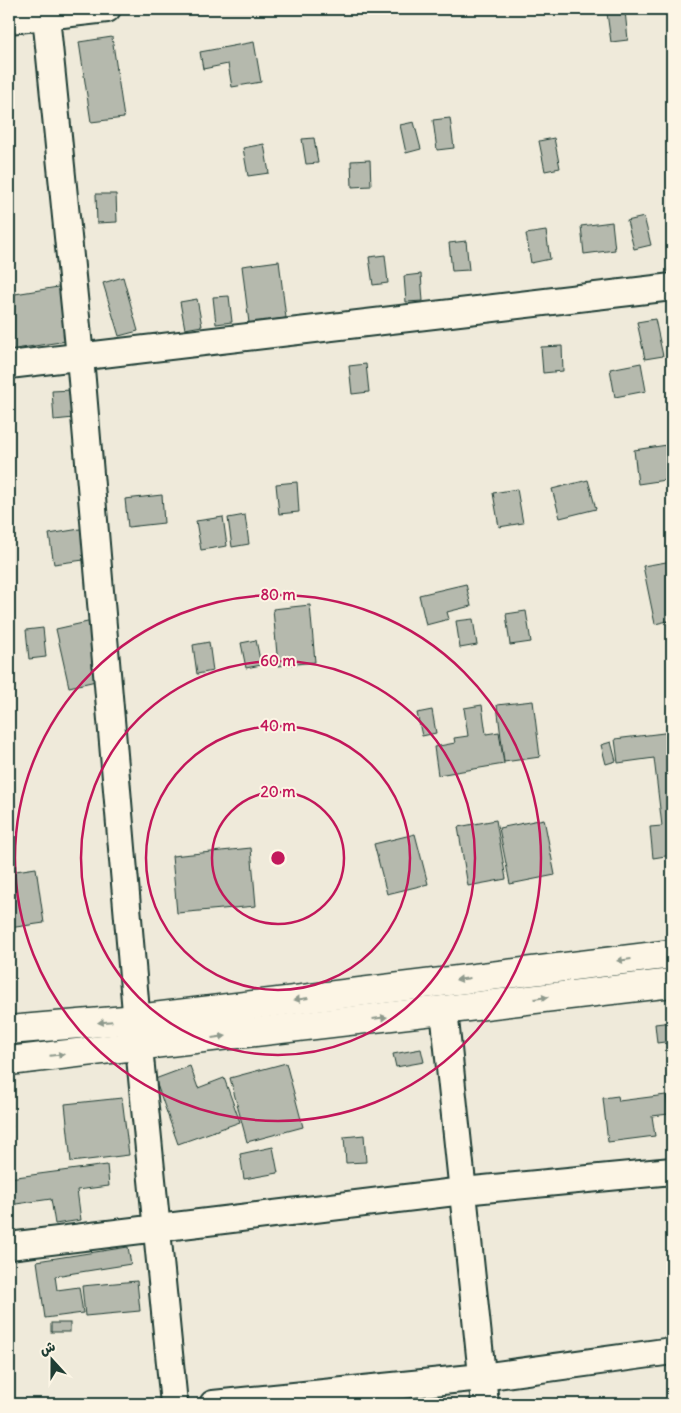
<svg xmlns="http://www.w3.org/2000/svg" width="681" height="1413" font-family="Delius,'Playpen Sans Arabic',sans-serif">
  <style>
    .building { fill: #b5b9ad; stroke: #1f3d34 }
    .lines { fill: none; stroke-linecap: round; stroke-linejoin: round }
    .minor-casing { stroke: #1f3d34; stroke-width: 30 }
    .primary-casing { stroke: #1f3d34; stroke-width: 31 }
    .minor { stroke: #fcf5e5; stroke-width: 26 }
    .primary { stroke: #fcf5e5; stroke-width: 28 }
    .oneway { fill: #8e998c }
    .ring { fill: none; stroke: #c2185b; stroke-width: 2.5 }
    .centre { fill: #c2185b; stroke: #fcf5e5; stroke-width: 2.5 }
    .ring-label { font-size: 15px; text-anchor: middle; font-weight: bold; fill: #c2185b; stroke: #fcf5e5; stroke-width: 4; stroke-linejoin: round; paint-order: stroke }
  </style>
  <rect width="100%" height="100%" fill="#efeada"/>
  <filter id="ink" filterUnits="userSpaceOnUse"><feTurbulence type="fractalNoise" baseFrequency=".02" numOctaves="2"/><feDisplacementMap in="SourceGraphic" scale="10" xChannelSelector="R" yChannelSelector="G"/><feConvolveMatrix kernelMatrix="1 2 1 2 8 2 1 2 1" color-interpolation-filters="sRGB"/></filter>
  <g filter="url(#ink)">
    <g class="building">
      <polygon points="625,11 628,40 611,42 607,13"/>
      <polygon points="112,37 124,118 91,122 79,42"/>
      <polygon points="254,42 261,82 232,87 228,64 203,69 200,52"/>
      <polygon points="450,118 454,148 437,150 433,120"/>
      <polygon points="414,122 421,149 406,153 400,125"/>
      <polygon points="314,138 318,163 306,164 302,139"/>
      <polygon points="554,138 560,168 545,171 539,141"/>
      <polygon points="264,144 269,173 248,176 243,148"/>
      <polygon points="370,160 371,186 352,187 351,161"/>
      <polygon points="96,194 116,194 117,222 97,223"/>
      <polygon points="644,217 651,245 634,249 627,221"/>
      <polygon points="612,222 615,250 584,254 581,226"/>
      <polygon points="546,231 550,259 531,263 526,234"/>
      <polygon points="466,241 469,270 452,271 449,243"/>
      <polygon points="385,255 388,283 373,285 369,257"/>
      <polygon points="279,261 286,318 249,323 242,266"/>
      <polygon points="421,274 423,301 406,302 404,276"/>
      <polygon points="123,277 138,331 119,336 103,283"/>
      <polygon points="64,286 73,340 9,350 9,295"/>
      <polygon points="229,296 232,322 216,324 213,297"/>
      <polygon points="197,299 202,326 185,329 180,302"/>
      <polygon points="655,319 663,356 645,359 637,322"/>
      <polygon points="562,346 563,371 543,373 541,347"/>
      <polygon points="641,363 646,391 615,397 610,369"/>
      <polygon points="366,364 369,392 352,394 349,366"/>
      <polygon points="72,390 74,418 54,420 52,391"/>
      <polygon points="667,445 672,479 638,484 634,450"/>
      <polygon points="588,480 596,509 560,518 552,489"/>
      <polygon points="297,482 299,512 279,514 276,484"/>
      <polygon points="517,489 523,523 499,527 493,493"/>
      <polygon points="162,495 164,523 128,527 125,499"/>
      <polygon points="245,515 249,544 232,547 228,518"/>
      <polygon points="223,517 227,546 201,550 196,521"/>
      <polygon points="86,528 91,559 54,564 49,534"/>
      <polygon points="672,561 672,620 655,624 643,566"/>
      <polygon points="466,584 471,606 447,612 449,619 426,625 419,595"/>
      <polygon points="310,605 315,662 278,666 273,609"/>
      <polygon points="526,611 531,642 510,645 506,614"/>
      <polygon points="473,619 477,645 460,648 456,621"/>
      <polygon points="92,621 105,679 69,687 56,629"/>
      <polygon points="43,628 46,657 29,659 26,630"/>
      <polygon points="9,629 10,629 14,659 9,660"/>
      <polygon points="256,640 261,665 246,668 241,643"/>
      <polygon points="209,642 213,671 197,674 193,645"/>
      <polygon points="533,701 540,757 504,762 497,705"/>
      <polygon points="482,705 486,734 499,732 504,764 438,775 434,747 455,743 454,738 468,736 464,708"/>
      <polygon points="432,710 436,733 422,736 417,713"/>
      <polygon points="672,732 672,855 653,858 650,827 662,826 654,758 618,763 615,739"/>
      <polygon points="611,742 616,761 606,764 601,745"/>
      <polygon points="544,819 555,875 510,884 499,828"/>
      <polygon points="496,820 506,879 468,886 458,827"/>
      <polygon points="415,834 428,884 387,894 374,844"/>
      <polygon points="251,848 256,906 177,913 172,856"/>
      <polygon points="36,868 44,923 9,928 9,872"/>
      <polygon points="672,1022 672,1041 657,1043 655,1024"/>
      <polygon points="421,1049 424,1062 396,1067 393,1054"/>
      <polygon points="286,1063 303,1127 247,1142 230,1078"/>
      <polygon points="190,1066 198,1088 224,1078 240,1122 178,1144 155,1079"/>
      <polygon points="666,1095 669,1114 652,1116 655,1136 608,1142 603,1098 618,1096 619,1101"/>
      <polygon points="122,1098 129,1155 71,1162 65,1104"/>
      <polygon points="9,1107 14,1163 9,1163"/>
      <polygon points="364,1135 366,1162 346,1163 344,1137"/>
      <polygon points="273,1147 278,1173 244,1179 240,1154"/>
      <polygon points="107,1165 109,1186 77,1190 81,1220 55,1224 51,1199 9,1205 9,1178"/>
      <polygon points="128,1247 131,1264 55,1276 57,1290 79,1287 83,1313 45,1318 37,1261"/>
      <polygon points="137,1281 140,1311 85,1316 82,1286"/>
      <rect x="51" y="1323" width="19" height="9"/>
    </g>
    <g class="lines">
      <defs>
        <g id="minor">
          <polyline points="46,16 80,357 139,1047 174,1404"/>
          <polyline points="9,20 107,9"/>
          <polyline points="9,365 672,287"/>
          <polyline points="444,1010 485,1404"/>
          <polyline points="9,1246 463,1191 672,1171"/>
          <polyline points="213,1404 482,1377 672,1351"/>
        </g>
        <g id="primary">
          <polyline points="9,1030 137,1019 672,954"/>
          <polyline points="9,1061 672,983"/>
        </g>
      </defs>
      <use href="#minor" class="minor-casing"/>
      <use href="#primary" class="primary-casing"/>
      <use href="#minor" class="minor"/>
      <use href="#primary" class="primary"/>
    </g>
    <defs><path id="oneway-solid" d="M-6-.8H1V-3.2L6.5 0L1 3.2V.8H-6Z" transform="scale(1.25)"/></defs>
    <g class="oneway">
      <use href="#oneway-solid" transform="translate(624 960) rotate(173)"/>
      <use href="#oneway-solid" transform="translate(463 979) rotate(173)"/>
      <use href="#oneway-solid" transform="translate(541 998) rotate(-7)"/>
      <use href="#oneway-solid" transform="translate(301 999) rotate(173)"/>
      <use href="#oneway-solid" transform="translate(380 1018) rotate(-7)"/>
      <use href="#oneway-solid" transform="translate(105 1022) rotate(175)"/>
      <use href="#oneway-solid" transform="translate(219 1037) rotate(-7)"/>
      <use href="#oneway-solid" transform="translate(57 1055) rotate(-6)"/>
    </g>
  </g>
  <g class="ring">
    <circle cx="278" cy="858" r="66"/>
    <circle cx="278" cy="858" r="132"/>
    <circle cx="278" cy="858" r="197"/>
    <circle cx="278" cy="858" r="263"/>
  </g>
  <circle cx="278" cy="858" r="8" class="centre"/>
  <g class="ring-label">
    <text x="278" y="600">80 m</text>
    <text x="278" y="666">60 m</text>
    <text x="278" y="731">40 m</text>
    <text x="278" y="797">20 m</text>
  </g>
  <rect width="681" height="1413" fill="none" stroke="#fcf5e5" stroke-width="30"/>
  <rect x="15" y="15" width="651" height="1383" fill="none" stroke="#1f3d34" stroke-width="2" filter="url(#ink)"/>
  <g transform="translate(52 1360) rotate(339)" stroke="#fcf5e5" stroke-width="4" paint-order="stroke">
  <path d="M0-4L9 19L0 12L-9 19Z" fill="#1f3d34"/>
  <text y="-8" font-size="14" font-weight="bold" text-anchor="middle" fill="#1f3d34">ش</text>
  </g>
</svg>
